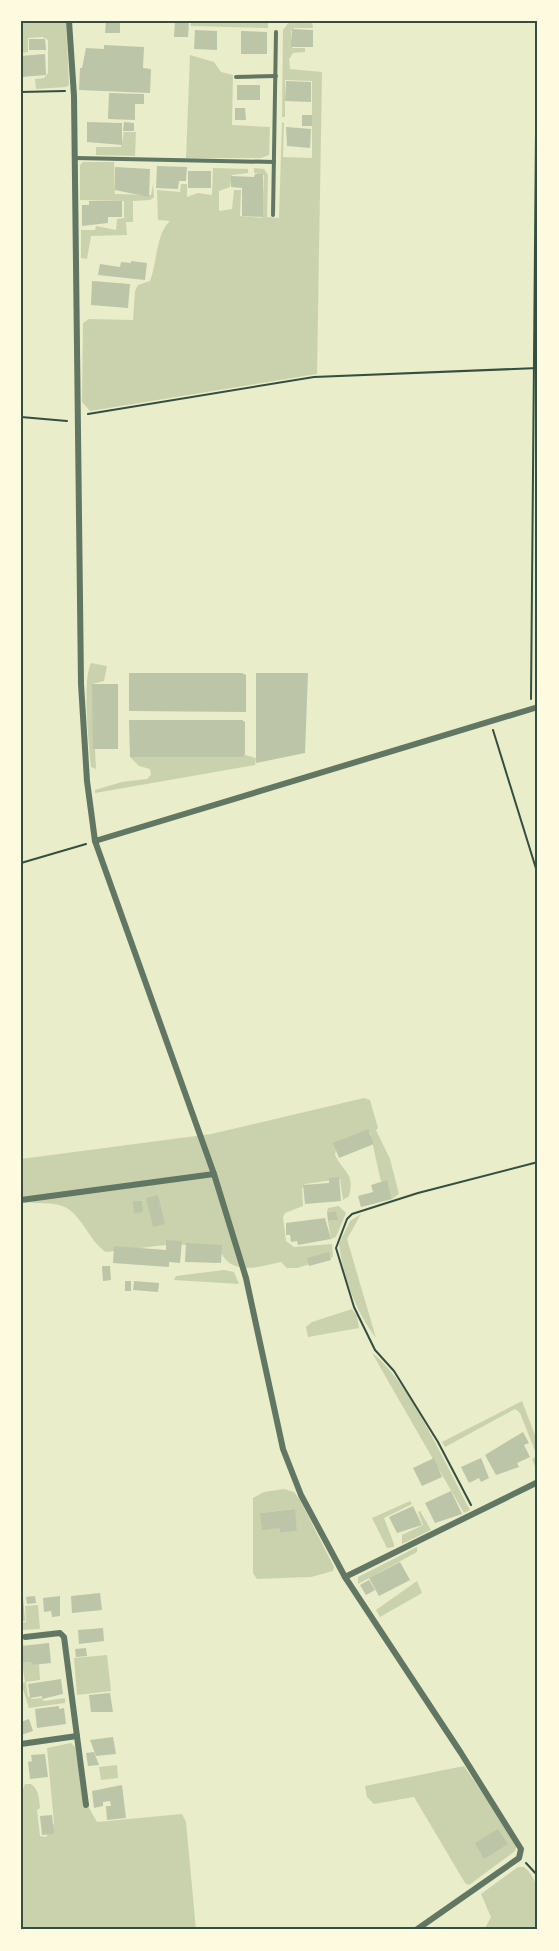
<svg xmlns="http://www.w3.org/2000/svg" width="559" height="1951" font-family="Literata,serif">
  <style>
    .green { fill: #cad2ad; fill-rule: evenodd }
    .building { fill: #bcc5a7 }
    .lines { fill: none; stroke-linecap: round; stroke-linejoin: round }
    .path { stroke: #344e41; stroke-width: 2 }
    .service { stroke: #617663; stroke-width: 4 }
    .minor { stroke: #617663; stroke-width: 6 }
    .neatline { fill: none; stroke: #344e41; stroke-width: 2 }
  </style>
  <rect width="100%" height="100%" fill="#e9edc9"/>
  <g class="green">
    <polygon points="21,21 66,21 69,85 66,87 36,89 35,79 44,78 48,73 48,40 43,37 28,38 28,52 21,53"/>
    <polygon points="191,21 268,23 268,28 191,26"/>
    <path d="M290,21h22l1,7h-19l-3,3 1,17h13v4l-12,1 -4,6 1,10 32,3 -5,302 -227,37 -8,-9 1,-79 6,-4 44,1 2,-29 3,-6 12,-4c7,-17 6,-48 20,-60l-12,-1 -1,-30 23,2 1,-8h6v13l11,-4 14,2 1,-27 35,1v4l-16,2 -2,12 -11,4v20l13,-2 2,-19h7l-1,26 22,2 2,-43 -10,-2v-5l10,1 4,6 -1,42 12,1 3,-96 2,1 -1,34 29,1v-77l-27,-1v37h-3l1,-87z"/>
    <polygon points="190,55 214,62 221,72 233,75 232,125 270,127 269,155 261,158 186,158"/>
    <polygon points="124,132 136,132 135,156 96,155 96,147 121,147"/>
    <polygon points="83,162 114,162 115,194 151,195 153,184 154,197 150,200 133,201 133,222 126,222 127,235 91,236 87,259 81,258 81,230 95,230 96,226 116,230 117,219 124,218 124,201 80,200 80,165"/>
    <path d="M91,663l16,3 -3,15 -12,3 4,85 -5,-2c-2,-22 -9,-86 0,-104z"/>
    <polygon points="242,754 256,758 255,765 95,793 95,790 122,782 147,779 151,775 150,769 139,766 130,757 242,757"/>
    <path d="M364,1098l6,2 8,28 -2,2 14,29 9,35 -7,5 -5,-18 -6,1 -11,-50 -33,13 -2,10c9,18 20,18 14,41l-6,4 -3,-21 -35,5 -3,4 1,18 -18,7 -2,4 3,24 8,6 38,-3 1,13 -36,11h-10l-6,-6c-24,5 -51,15 -62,-14l-45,-4 -68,8c-18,-11 -25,-42 -47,-47 -12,-3 -26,-1 -38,-3v-43l190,-25z"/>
    <polygon points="339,1206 346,1213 336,1237 331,1239 328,1221 337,1220 336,1211 327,1212 328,1208"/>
    <path d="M361,1214l-14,25 29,99c-20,-26 -33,-61 -37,-94l11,-23z"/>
    <polygon points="224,1270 234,1272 239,1284 174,1280 176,1276"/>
    <polygon points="352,1309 357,1316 359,1328 308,1337 306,1327 312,1322"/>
    <path d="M372,1353c36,26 76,116 98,157l-6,3z"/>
    <polygon points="522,1401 538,1443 538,1474 532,1459 537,1456 520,1413 515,1409 445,1447 442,1442"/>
    <path d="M284,1489l10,3 6,8 34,67 -1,4 -22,6 -54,2 -4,-6v-75l11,-6zM294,1509l3,22 -17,2 -1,-5 -19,-15z"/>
    <polygon points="410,1501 412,1504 384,1518 394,1544 394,1547 387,1548 372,1518"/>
    <polygon points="420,1511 431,1530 402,1544 402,1535 423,1525 418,1512"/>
    <polygon points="417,1547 417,1552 358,1584 358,1577"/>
    <polygon points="417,1581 422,1593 380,1617 376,1610"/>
    <polygon points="38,1605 40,1629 21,1630 21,1623 26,1622 25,1606"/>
    <polygon points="107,1655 111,1691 77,1695 74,1658"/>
    <polygon points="31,1662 32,1665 39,1664 40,1680 25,1682 22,1663"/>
    <polygon points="26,1682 28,1696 32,1699 41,1698 44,1701 65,1698 65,1703 29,1708 21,1683"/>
    <path d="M71,1743l4,4 8,50 14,25 85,-8 4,8 10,108h-175v-136l4,-10h6c8,6 8,14 9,24l-3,2 3,26 6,1 8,-14 -7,-75z"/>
    <polygon points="117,1765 118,1778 101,1780 99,1767"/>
    <polygon points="464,1766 517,1844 515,1851 469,1885 465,1883 414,1797 374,1804 367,1797 365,1786"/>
    <path d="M518,1867h6c19,16 14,40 14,63h-54l7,-13 -10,-23z"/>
  </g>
  <g class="building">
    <polygon points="106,21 120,21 120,33 105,33"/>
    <polygon points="175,21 189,21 188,37 174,37"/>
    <polygon points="292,29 313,30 313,47 291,47"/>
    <polygon points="195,30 217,31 217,50 194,49"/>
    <polygon points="241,31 267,32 267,54 241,54"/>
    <polygon points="29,39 45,39 46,50 29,50"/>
    <polygon points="104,45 144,47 143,68 151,69 150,93 79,90 80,68 82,68 86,48 104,49"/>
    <polygon points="45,54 46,75 21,77 21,56"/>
    <polygon points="286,81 311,82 311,102 285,101"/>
    <rect x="237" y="85" width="23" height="15"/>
    <polygon points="109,93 144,94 144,104 135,104 135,120 108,119"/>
    <polygon points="235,108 245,108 246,120 235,120"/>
    <rect x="302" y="115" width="10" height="11"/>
    <polygon points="87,122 122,123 122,145 87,142"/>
    <polygon points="124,122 134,123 134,131 123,131"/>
    <polygon points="286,127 311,129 310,148 287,146"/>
    <polygon points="157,166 187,167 186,181 179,181 178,189 156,188"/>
    <polygon points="115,167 150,169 149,197 115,190"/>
    <rect x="188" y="171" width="23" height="17"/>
    <polygon points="255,174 263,174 263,217 242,216 242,188 231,187 231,176 254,177"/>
    <polygon points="89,201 122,201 122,217 108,217 108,223 82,226 82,205 89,205"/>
    <polygon points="131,261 147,263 145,280 98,275 100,264 120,267 121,262 131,263"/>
    <polygon points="92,281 130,284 128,308 91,305"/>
    <polygon points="129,673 242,673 246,675 246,712 129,711"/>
    <polygon points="256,673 308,673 305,753 256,763"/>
    <polygon points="92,684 118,684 118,749 93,749"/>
    <polygon points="129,720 242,720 245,722 245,754 242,757 130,757"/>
    <polygon points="368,1129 374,1144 339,1158 333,1143"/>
    <polygon points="339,1177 341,1201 305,1204 303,1185 329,1183 329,1178"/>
    <polygon points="387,1180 392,1199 361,1207 358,1196 373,1192 371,1185"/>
    <polygon points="158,1195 165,1224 153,1227 146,1198"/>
    <polygon points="133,1201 142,1201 143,1212 134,1213"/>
    <polygon points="336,1211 338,1220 328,1221 327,1212"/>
    <polygon points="325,1218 331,1239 298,1245 297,1241 291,1242 290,1235 286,1235 286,1223"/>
    <polygon points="166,1240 182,1241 180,1263 169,1262 169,1267 113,1263 114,1246 166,1250"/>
    <polygon points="186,1243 222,1245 221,1263 185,1262"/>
    <polygon points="329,1252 331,1260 309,1266 307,1258"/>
    <polygon points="102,1266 110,1266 111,1280 103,1281"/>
    <rect x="125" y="1281" width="6" height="10"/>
    <polygon points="134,1281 159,1283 158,1292 133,1290"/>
    <polygon points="523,1432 529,1443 524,1445 530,1457 517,1463 519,1467 496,1475 485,1455"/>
    <polygon points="434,1458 442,1477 422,1486 413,1468"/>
    <polygon points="481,1458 489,1478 481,1482 479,1478 469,1483 461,1467"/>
    <polygon points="451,1491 462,1514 435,1523 425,1503"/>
    <polygon points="413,1506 422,1525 397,1533 389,1517"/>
    <polygon points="295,1509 297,1531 280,1533 279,1528 262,1530 260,1513"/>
    <polygon points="400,1562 410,1580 379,1596 369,1578"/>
    <polygon points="369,1580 375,1590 366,1595 360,1585"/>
    <polygon points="100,1593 102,1610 72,1613 71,1596"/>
    <polygon points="35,1596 36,1603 27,1604 26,1597"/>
    <polygon points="60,1596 60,1616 52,1617 51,1611 44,1612 43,1598"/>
    <polygon points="21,1597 23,1597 25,1621 21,1621"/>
    <polygon points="103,1628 104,1641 79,1644 78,1630"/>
    <polygon points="49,1643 51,1663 32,1665 31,1662 22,1663 21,1646"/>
    <polygon points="86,1648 87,1656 76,1657 75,1649"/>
    <polygon points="61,1679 63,1694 42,1699 42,1696 30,1698 28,1684"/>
    <polygon points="110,1693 113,1712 91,1712 89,1695"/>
    <polygon points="59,1706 59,1709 64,1708 66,1724 37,1728 35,1709"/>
    <polygon points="29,1719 33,1731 21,1735 21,1722"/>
    <polygon points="113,1737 116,1754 96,1756 90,1740"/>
    <polygon points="94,1752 99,1765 88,1766 86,1753"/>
    <polygon points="45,1754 48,1777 30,1779 28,1762 32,1761 31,1755"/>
    <polygon points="122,1785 126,1818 107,1820 106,1806 111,1806 110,1801 103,1802 103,1806 94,1808 92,1791"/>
    <polygon points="52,1815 54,1834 42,1835 40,1816"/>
    <polygon points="498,1829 508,1844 484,1859 475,1843"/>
  </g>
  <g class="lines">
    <g class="path">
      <polyline points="21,92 65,91"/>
      <polyline points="88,414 314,377 538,368"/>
      <polyline points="21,417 67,421"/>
      <polyline points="531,699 537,21"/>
      <polyline points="493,730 538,875"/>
      <polyline points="21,863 86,844"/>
      <polyline points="471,1505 438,1442 394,1371 375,1350 354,1307 336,1248 347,1219 352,1214 418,1193 538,1162"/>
      <polyline points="526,1863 538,1876"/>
    </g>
    <g class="service">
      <polyline points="236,77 276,76"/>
      <polyline points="75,158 274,162"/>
      <polyline points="273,215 276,32"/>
    </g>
    <g class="minor">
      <polyline points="69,21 74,96 81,684 87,781 95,841 214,1174 246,1278 283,1449 301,1495 345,1577 461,1753 521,1849 519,1858 416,1930"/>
      <polyline points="95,841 538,707"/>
      <polyline points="21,1200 214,1174"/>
      <polyline points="345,1577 538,1482"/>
      <polyline points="25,1637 60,1633 64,1637 86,1805"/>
      <polyline points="21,1744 77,1736"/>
    </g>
  </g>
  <rect width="559" height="1951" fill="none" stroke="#fefae0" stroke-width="45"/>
  <rect x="22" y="22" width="514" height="1906" class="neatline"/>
</svg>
